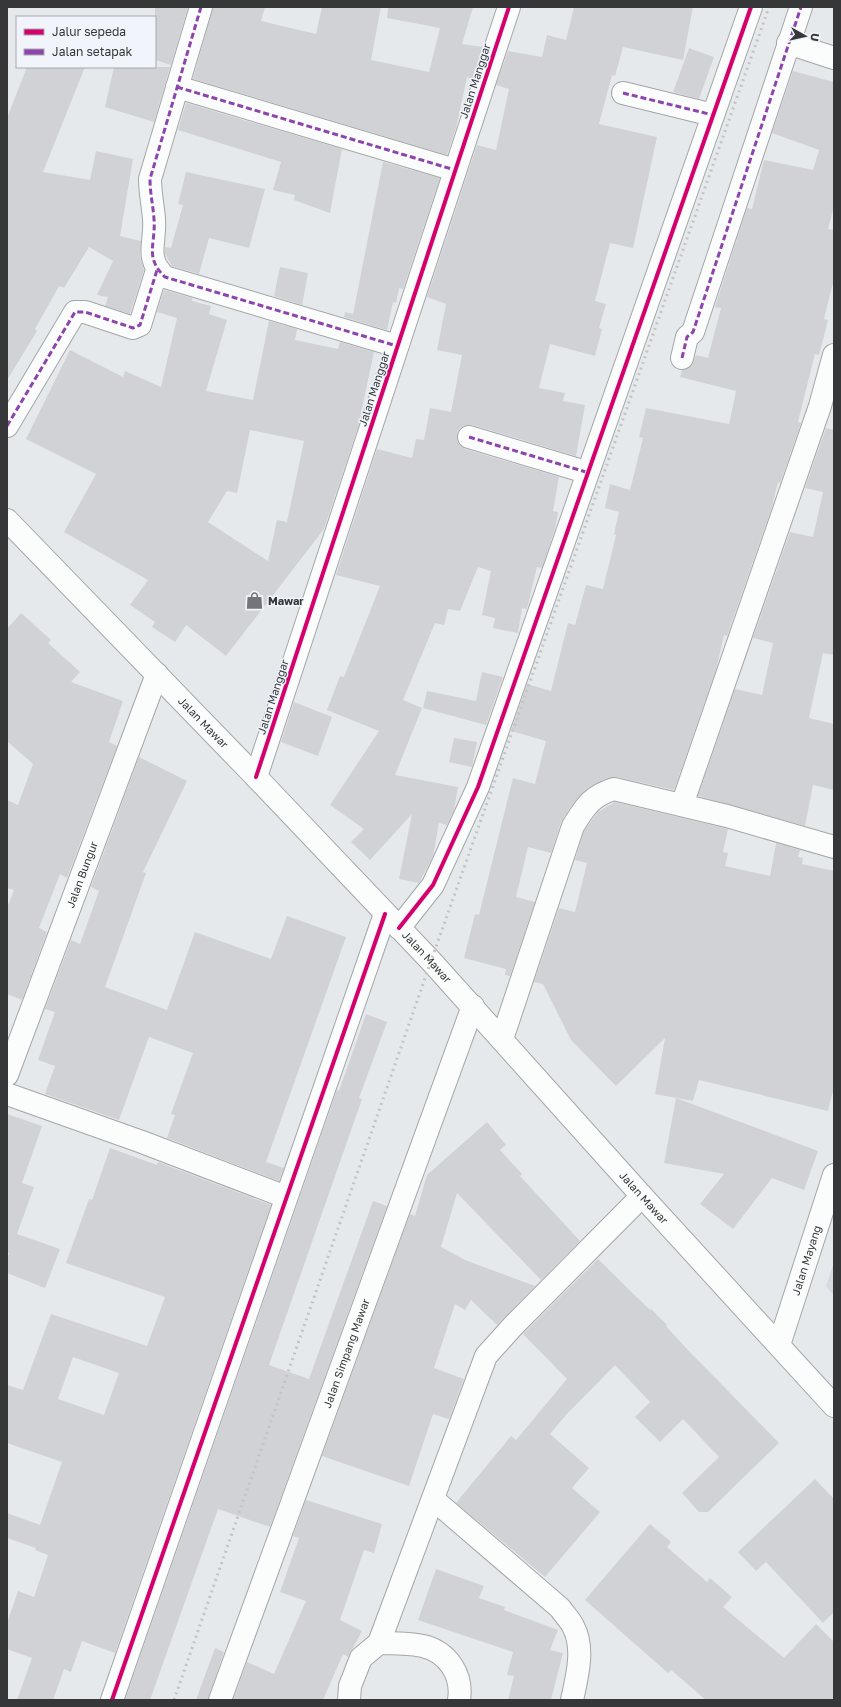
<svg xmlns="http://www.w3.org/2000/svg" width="841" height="1707" font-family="'Golos Text',sans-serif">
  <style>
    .built { fill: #d6dbe3 }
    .building { fill: #d1d2d5; fill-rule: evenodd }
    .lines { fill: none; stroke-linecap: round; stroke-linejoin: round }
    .street-casing { stroke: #a4a6a8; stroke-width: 24 }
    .primary-casing { stroke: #a4a6a8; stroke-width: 24 }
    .street { stroke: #fbfcfc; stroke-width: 22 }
    .primary { stroke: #fbfcfc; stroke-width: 22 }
    .rail { stroke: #c4c4c5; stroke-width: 3; stroke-dasharray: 2 4; stroke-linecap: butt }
    .quiet { stroke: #8e44ad; stroke-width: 3; stroke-dasharray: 6 3; stroke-linecap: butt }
    .cycleway-casing { stroke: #f1f5fb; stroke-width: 6 }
    .cycleway { stroke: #d6006c; stroke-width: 4 }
    .labels { text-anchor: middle; stroke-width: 3; stroke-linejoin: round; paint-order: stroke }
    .street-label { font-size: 11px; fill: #353739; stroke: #f1f5fb }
    .poi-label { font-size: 11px; font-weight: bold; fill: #353739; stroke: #f1f5fb; text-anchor: start }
  </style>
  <rect width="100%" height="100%" fill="#e6e9ec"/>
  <polygon class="built" points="834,1262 834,1296 826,1286"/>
  <g class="building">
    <polygon points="155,7 188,7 171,65 155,60"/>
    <polygon points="213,7 265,7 261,21 316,34 322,7 381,7 371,60 429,72 440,28 387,18 388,7 473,7 462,44 483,47 472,79 467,77 456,128 447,155 193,79"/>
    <polygon points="574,7 693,7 683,60 623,47 615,76 612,75 599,124 657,137 633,248 610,243 595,301 606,304 599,328 602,329 595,356 550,344 539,388 565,393 563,401 585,405 576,456 473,425 466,425 460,428 457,433 457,440 460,446 465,449 559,477 553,511 558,512 555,529 542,568 537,567 527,609 522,608 518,633 493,628 495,618 482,615 491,571 478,567 460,611 448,609 444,625 435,623 403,700 422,708 395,775 458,787 454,810 447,825 439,823 433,856 419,883 399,879 412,814 370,860 351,842 364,829 330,805 379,731 327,710 340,676 344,677 380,586 336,575 377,449 412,458 416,439 424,440 430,408 451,412 462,355 437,350 446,304 427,297 477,145 496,150 509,89 496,85 508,51 542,57 547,35 566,40"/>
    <polygon points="689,48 714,57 699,99 673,92"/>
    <polygon points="27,67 85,67 43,172 90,180 96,151 133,159 120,236 141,241 140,257 144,270 130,314 105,306 108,297 97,295 113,261 89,247 64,288 59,286 35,329 37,331 7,380 7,118"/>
    <polygon points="114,67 170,67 154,122 105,107"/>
    <polygon points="793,71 834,82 834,206 828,229 834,230 834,279 824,319 828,320 819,355 815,354 798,422 801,423 780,483 778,482 771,510 727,636 724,635 716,670 674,790 617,777 602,780 586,789 571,806 561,822 551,853 528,847 516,897 535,902 510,976 505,975 506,969 464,958 475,914 479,915 513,778 535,784 546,741 511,731 527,684 551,691 568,623 575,625 586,585 603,589 616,535 614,534 619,512 605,508 610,484 630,490 643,438 639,437 646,408 729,424 736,391 680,377 682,370 691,366 696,355 708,358 721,308 715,307 747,208 752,209 764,160 813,170 819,150 772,133"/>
    <polygon points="186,103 342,149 330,213 294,200 295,195 273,190 281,162 178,130"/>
    <polygon points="383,162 440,178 403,289 399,288 396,303 393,302 387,330 344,317 345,312 353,314"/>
    <polygon points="186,172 265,189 249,248 209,238 199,274 172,266 165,254 165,247 171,248 183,205 178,204"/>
    <polygon points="280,267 308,273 302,305 274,296"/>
    <path d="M164,290l28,8v3l19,5 -2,8 18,6 -21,71 47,9 16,-79 28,8 -2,11 43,9 2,-7 34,10 -16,75 -34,102 -98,127 -40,-31 -11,17 -23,-15 3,-5 -25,-17 18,-25 -84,-48 32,-58 -70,-35 44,-89 53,27 2,-6 36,16 16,-69 -20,-6zM250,430l54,11 -17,81 -10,-2 -9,41 -60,-39 19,-31 10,2z"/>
    <polygon points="826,428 834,430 834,655 823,653 809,718 834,724 834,790 813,785 805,826 698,796 735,689 762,695 773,643 753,638 790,532 813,537 823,492 805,488"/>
    <polygon points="21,613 51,640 48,643 80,672 71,682 123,701 109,742 117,746 67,878 60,874 39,928 47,932 22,1000 7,994 7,908 14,890 7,888 7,800 18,805 33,764 7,741 7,629"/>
    <polygon points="482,672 503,677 486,725 423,708 427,691 476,701"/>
    <polygon points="294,702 332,717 318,756 281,742"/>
    <polygon points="454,738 477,742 472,767 449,762"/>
    <polygon points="139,757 187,781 143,872 146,873 105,987 167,1010 195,932 271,959 287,916 346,937 266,1162 284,1168 279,1181 167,1138 175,1115 171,1114 193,1053 149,1037 119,1120 45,1094 55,1066 38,1060 55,1012 45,1009 71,940 80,944 99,891 91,887"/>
    <polygon points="615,802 728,829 723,852 728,853 725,866 770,876 776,843 800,850 798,857 803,858 802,864 834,871 834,1087 828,1111 699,1080 693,1101 655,1094 665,1038 616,1086 571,1040 543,984 534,982 559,908 575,912 587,863 575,860 584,831 598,812"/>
    <polygon points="366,1014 387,1022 359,1098 362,1099 269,1365 309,1379 373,1201 387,1206 270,1527 218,1509 150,1700 125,1700 337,1090 339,1091"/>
    <polygon points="676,1098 818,1151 804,1190 772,1178 733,1229 700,1204 724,1174 664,1163"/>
    <polygon points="7,1114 42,1126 22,1183 34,1187 17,1234 60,1249 45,1288 7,1273 7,1260 9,1253 7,1253"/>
    <polygon points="487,1122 506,1145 500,1150 522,1174 520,1176 580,1241 541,1280 457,1193 441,1247 465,1260 535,1286 497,1325 471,1300 465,1310 455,1304 434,1368 464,1379 449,1419 433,1414 409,1486 322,1456 410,1214 415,1216 427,1175"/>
    <path d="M110,1148l47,17 1,-3 113,43 -156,448 -33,-12 -11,31 -7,-3 -11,31h-36l15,-42 -25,-9v-26l11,-32 16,6 14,-42 -13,-5 1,-2 -29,-10v-25l33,12 22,-63 -55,-19v-58l16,5 28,-76 96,32 18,-49 -99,-34 23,-64 3,1zM73,1357l46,16 -15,42 -46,-16z"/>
    <polygon points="598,1259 650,1310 651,1309 667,1325 666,1326 685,1347 779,1443 708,1512 699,1512 682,1493 719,1457 683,1419 660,1442 635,1417 650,1402 615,1365 566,1415 550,1434 589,1468 572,1488 600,1512 545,1577 456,1503 511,1436 516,1440 567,1379 523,1334"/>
    <polygon points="815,1479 834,1499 834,1612 823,1623 766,1562 756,1571 738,1552"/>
    <polygon points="306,1500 382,1524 374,1553 364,1550 340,1620 362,1631 348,1657 343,1654 323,1700 233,1700 247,1662 274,1674 306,1601 280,1592 299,1538 293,1536"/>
    <polygon points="650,1524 671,1542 667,1547 707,1582 710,1578 732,1597 723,1607 784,1658 816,1624 834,1642 834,1700 706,1700 671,1670 668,1673 585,1600"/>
    <polygon points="436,1569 484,1586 479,1598 505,1607 504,1610 558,1630 550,1650 563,1653 551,1700 508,1700 514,1676 507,1675 513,1652 418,1620"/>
    <polygon points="215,1648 224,1652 208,1700 196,1700"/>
  </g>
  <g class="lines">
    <defs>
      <g id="street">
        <path d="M201,7l-51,172c0,14 3,26 4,40 2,25 -10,38 11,58l232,69"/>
        <polyline points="788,43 834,58"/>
        <polyline points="177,87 455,170"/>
        <polyline points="623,93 713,115"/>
        <polyline points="682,358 687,337 693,332 801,7"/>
        <polyline points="7,426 75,312 85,312 133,328 140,325 157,270"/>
        <polyline points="469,437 586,472"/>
        <polyline points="256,777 509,7"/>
        <polyline points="682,805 820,406 834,355"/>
        <polyline points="399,928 433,885 478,787 751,7"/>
        <path d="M502,1039l71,-213c12,-19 18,-30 41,-37l113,27 107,31"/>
        <path id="s1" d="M7,1075l150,-401"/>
        <polyline points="7,1094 142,1142 286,1197"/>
        <path id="s2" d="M779,1345l55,-170"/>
        <path d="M433,1499l127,109c4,6 10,12 13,18 12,22 4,51 -1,74"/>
        <polyline points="379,1643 486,1356 513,1326 642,1196"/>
        <polyline points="112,1700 385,914"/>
        <path id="s3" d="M220,1700l253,-694"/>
        <path d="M349,1700l1,-14 11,-28 18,-15c15,0 29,0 44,3 25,6 40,29 36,54"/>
      </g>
      <g id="primary">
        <path id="s4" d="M7,520l249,257 175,184 211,235 192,210"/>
      </g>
    </defs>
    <use href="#street" class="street-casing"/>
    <use href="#primary" class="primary-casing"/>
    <use href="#street" class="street"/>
    <use href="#primary" class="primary"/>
    <polyline class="rail" points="174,1700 431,961 769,7"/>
    <g class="quiet">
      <path d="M201,7l-51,172c0,14 3,26 4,40 2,25 -10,38 11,58l232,69"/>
      <polyline points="177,87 455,170"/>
      <polyline points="623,93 713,115"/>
      <polyline points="682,358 687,337 693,332 801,7"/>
      <polyline points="7,426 75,312 85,312 133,328 140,325 157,270"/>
      <polyline points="469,437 586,472"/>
    </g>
    <defs>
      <g id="cycleway">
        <polyline points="256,777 509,7"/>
        <polyline points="399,928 433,885 478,787 751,7"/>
        <polyline points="112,1700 385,914"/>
      </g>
    </defs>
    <use href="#cycleway" class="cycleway-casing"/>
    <use href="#cycleway" class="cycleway"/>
  </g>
  <defs>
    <symbol id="shop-bare" viewBox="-9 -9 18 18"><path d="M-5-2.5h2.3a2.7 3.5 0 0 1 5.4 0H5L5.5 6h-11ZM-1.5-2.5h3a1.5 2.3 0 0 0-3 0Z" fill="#737578" stroke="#f1f5fb" stroke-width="2.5" paint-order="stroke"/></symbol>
  </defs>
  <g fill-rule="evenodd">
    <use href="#shop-bare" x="242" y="588" width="25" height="25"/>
  </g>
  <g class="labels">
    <g class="street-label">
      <text transform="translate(475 81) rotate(-72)" y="4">Jalan Manggar</text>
      <text transform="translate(374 389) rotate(-72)" y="4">Jalan Manggar</text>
      <text transform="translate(273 697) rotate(-72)" y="4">Jalan Manggar</text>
      <text dy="4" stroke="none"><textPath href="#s4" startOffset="282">Jalan Mawar</textPath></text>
      <text dy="4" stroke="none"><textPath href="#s1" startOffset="214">Jalan Bungur</textPath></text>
      <text dy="4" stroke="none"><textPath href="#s4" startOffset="606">Jalan Mawar</textPath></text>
      <text dy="4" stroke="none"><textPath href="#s4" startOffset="930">Jalan Mawar</textPath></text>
      <text dy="4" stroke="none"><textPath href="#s2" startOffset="89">Jalan Mayang</textPath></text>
      <text dy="4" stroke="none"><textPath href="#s3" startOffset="369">Jalan Simpang Mawar</textPath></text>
    </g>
    <g class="poi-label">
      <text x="268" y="605">Mawar</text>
    </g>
  </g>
  <rect width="841" height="1707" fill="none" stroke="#353739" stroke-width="16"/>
  <rect x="16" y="16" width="140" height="52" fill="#f1f5fb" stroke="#a6a9ad"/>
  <rect x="24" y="29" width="20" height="6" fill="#d6006c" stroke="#a6a9ad"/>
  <text x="52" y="36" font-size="12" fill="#353739">Jalur sepeda</text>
  <rect x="24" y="49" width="20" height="6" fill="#8e44ad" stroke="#a6a9ad"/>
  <text x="52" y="56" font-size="12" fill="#353739">Jalan setapak</text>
  <g transform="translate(805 36) rotate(98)" stroke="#f1f5fb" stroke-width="3" paint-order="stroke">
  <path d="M0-3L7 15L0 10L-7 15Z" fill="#353739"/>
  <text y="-6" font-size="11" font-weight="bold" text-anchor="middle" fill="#353739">U</text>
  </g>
</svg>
